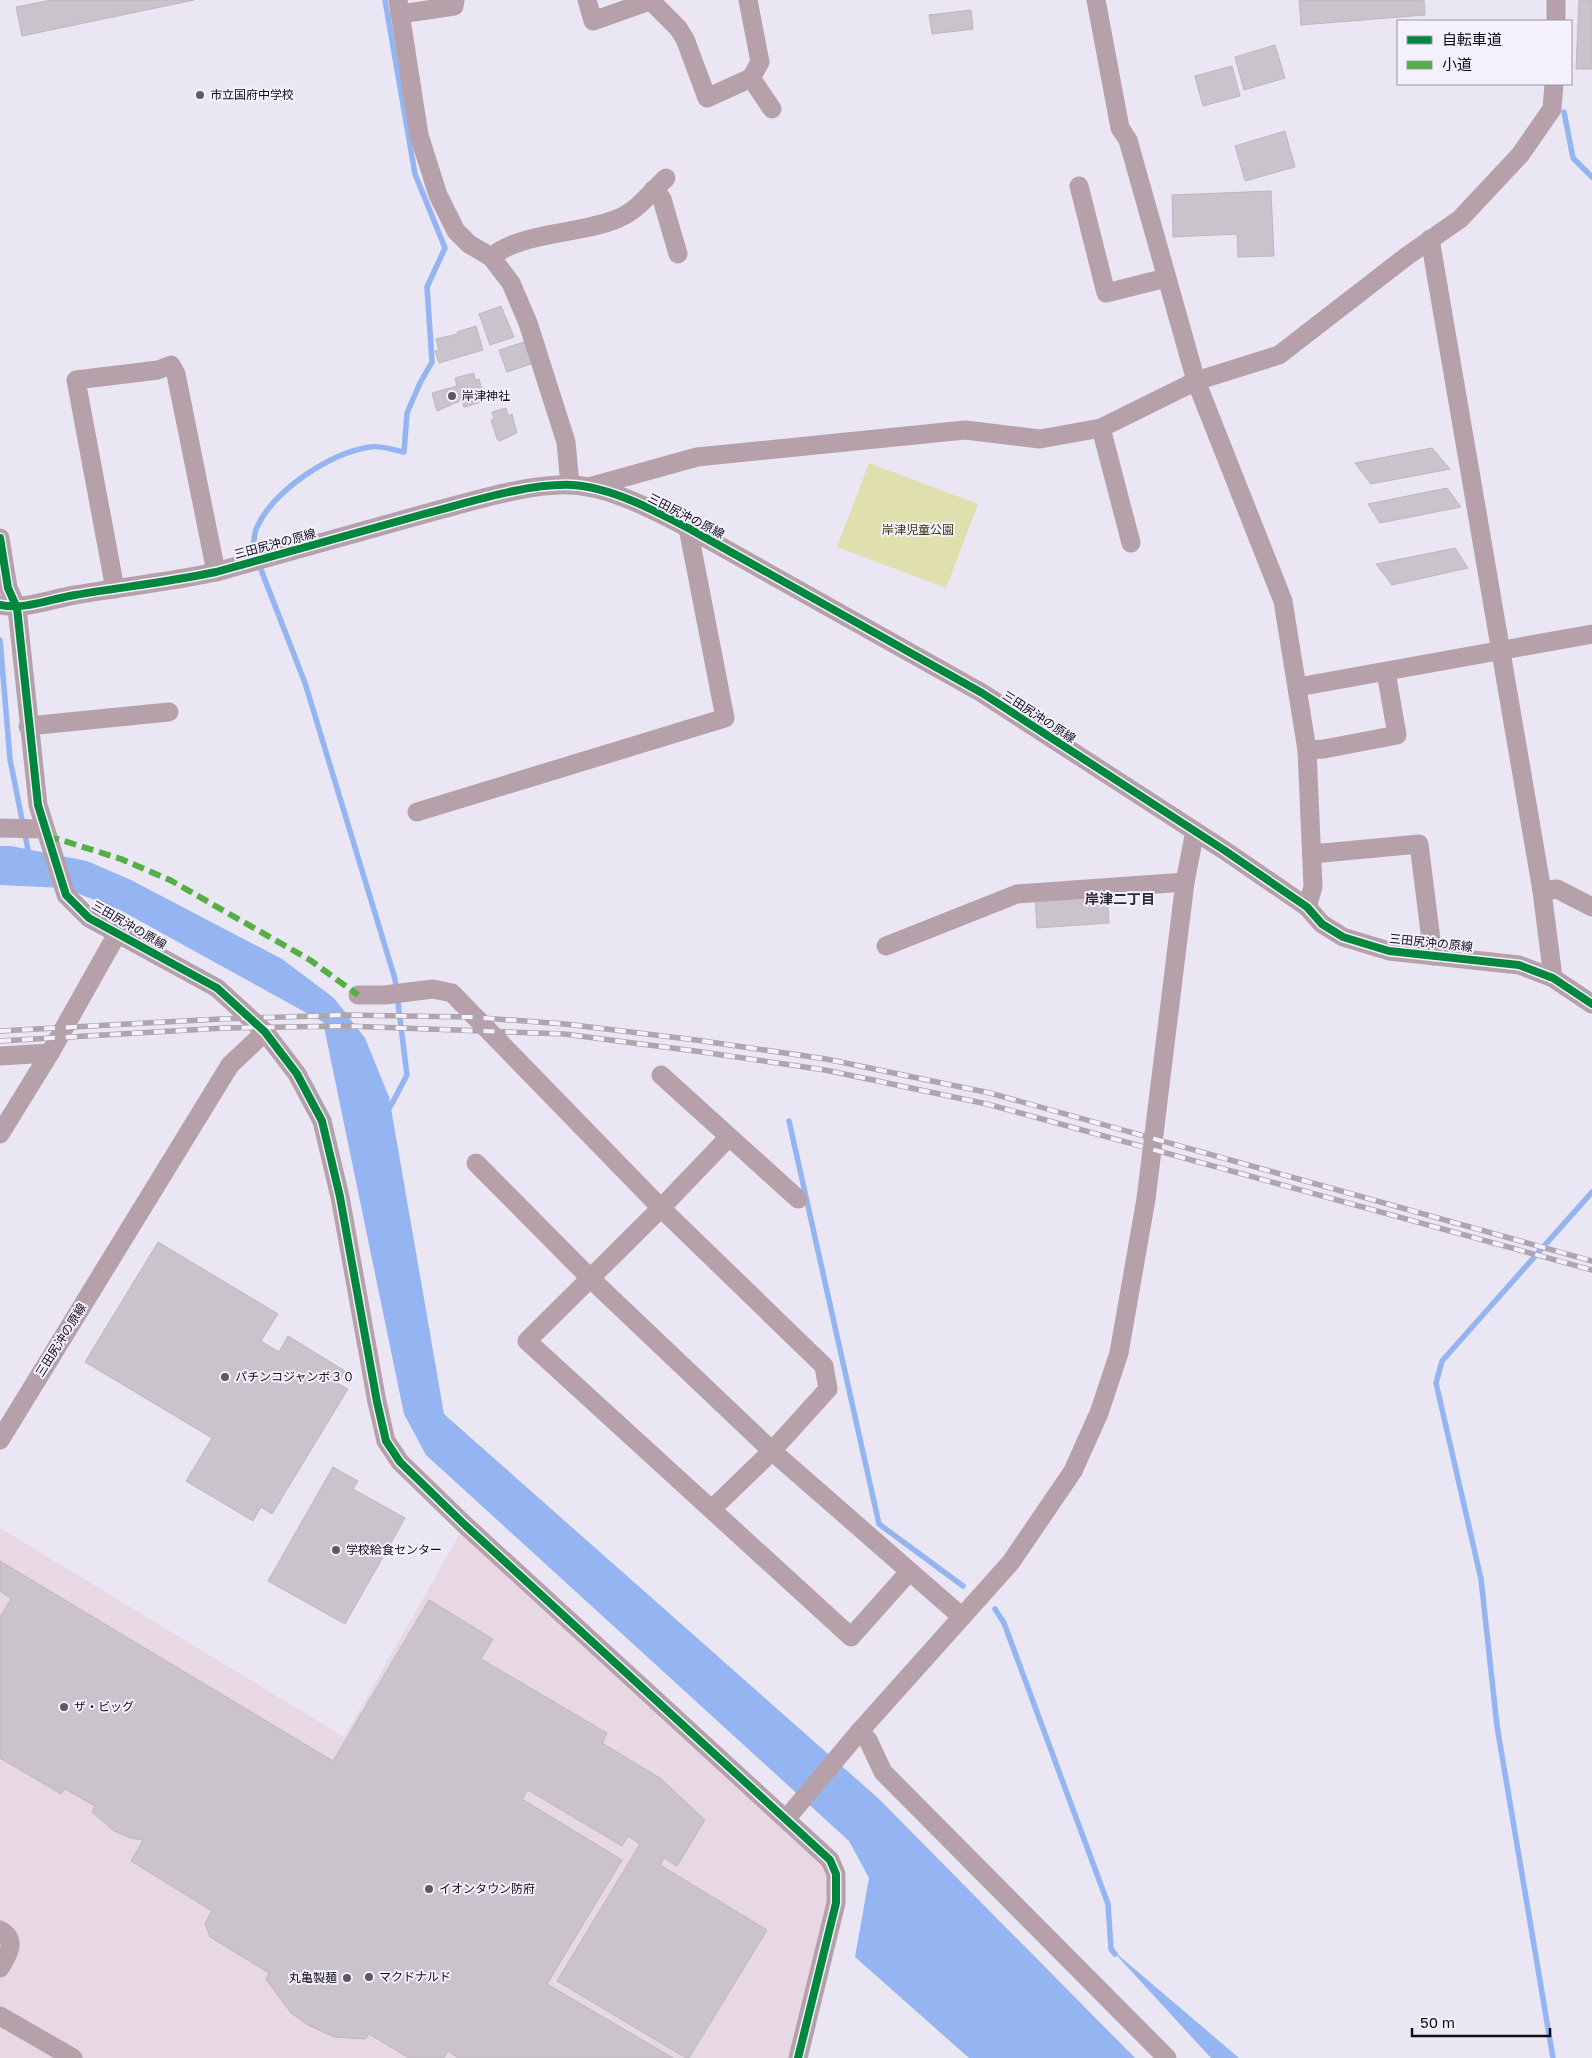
<svg xmlns="http://www.w3.org/2000/svg" width="1592" height="2058" font-family="'Golos Text','Noto Sans JP',sans-serif">
  <style>
    .commercial { fill: #e7d8e4 }
    .green { fill: #e0e0af }
    .water { fill: #95b5f2 }
    .lines { fill: none; stroke-linecap: round; stroke-linejoin: round }
    .stream { stroke: #95b5f2; stroke-width: 5.5 }
    .building { fill: #cac3cb; stroke: #bdb7bf }
    .minor { stroke: #b6a1aa; stroke-width: 19 }
    .rail-casing { stroke: #aea5ad; stroke-width: 5.5 }
    .rail { stroke: #f5f0fe; stroke-width: 4; stroke-dasharray: 11; stroke-linecap: butt }
    .quiet { stroke: #54b044; stroke-width: 6; stroke-dasharray: 12 6; stroke-linecap: butt }
    .cycleway-casing { stroke: #f5f0fe; stroke-width: 11 }
    .cycleway { stroke: #00873e; stroke-width: 8 }
    .poi-dot { fill: #5c5963; stroke: #f5f0fe; stroke-width: 2 }
    .labels { text-anchor: middle; stroke-width: 4; stroke-linejoin: round; paint-order: stroke }
    .poi-label { font-size: 12px; fill: #100d15; stroke: #f5f0fe; text-anchor: start }
    .street-label { font-size: 12px; fill: #100d15; stroke: #f5f0fe }
    .park-label { font-size: 12px; fill: #393a0d; stroke: #f5f0fe }
    .neighbourhood-label { font-size: 14px; font-weight: bold; fill: #2e2738; stroke: #f5f0fe }
  </style>
  <rect width="100%" height="100%" fill="#eae6f3"/>
  <polygon class="commercial" points="465,1525 836,1874 800,2058 0,2058 0,1528 344,1737"/>
  <polygon class="green" points="869,463 978,504 946,588 837,547"/>
  <g class="water">
    <polygon points="0,846 11,846 87,861 131,880 282,959 334,998 365,1038 389,1097 444,1414 879,1799 1135,2058 969,2058 855,1957 869,1878 849,1841 426,1455 404,1414 323,1022 120,910 64,888 0,885"/>
    <polygon points="1111,1949 1239,2058 1211,2058"/>
  </g>
  <g class="lines">
    <g class="stream">
      <path d="M385,0l30,174 30,74 -18,39 5,75 -12,21 -13,30 -3,39c-10,-2 -24,-7 -34,-5 -40,6 -96,43 -113,80 -3,6 -3,15 -4,22l52,134 90,296 12,96 -20,38"/>
      <polyline points="1564,112 1573,158 1592,177"/>
      <polyline points="0,640 10,759 29,855"/>
      <polyline points="789,1121 879,1524 963,1586"/>
      <polyline points="995,1609 1004,1623 1108,1904 1111,1949 1115,1954"/>
      <polyline points="1553,2058 1497,1726 1481,1579 1436,1383 1442,1361 1592,1192"/>
    </g>
  </g>
  <g class="building">
    <polygon points="51,0 194,0 22,36 16,7"/>
    <polygon points="1299,0 1424,0 1425,15 1301,25"/>
    <polygon points="1579,0 1592,0 1592,69 1576,69"/>
    <polygon points="971,10 973,29 932,34 929,15"/>
    <polygon points="1275,45 1285,78 1244,90 1235,57"/>
    <polygon points="1232,66 1240,96 1203,106 1195,76"/>
    <polygon points="1285,131 1295,167 1245,181 1235,146"/>
    <polygon points="1271,191 1274,256 1238,257 1237,234 1173,237 1172,195"/>
    <polygon points="501,306 514,337 490,345 479,314"/>
    <polygon points="476,326 483,350 439,363 435,351 439,350 436,339 458,334 457,332"/>
    <polygon points="527,341 534,363 507,372 499,350"/>
    <polygon points="474,373 475,380 479,379 483,393 479,394 482,402 464,407 462,400 437,411 432,393 457,386 455,378"/>
    <polygon points="506,408 508,416 512,414 517,433 500,441 497,439 491,420 494,419 492,412"/>
    <polygon points="1432,448 1450,469 1371,484 1355,463"/>
    <polygon points="1447,488 1461,507 1380,523 1368,504"/>
    <polygon points="1455,548 1468,568 1392,585 1376,564"/>
    <polygon points="1107,894 1109,923 1037,928 1035,899"/>
    <polygon points="158,1242 278,1314 261,1341 279,1352 288,1336 345,1371 337,1383 348,1389 272,1514 261,1507 253,1521 186,1481 212,1438 85,1362"/>
    <polygon points="333,1467 358,1481 353,1489 405,1518 345,1624 268,1581"/>
    <polygon points="0,1561 333,1761 429,1600 493,1639 481,1659 607,1733 602,1743 660,1778 705,1820 677,1866 664,1858 660,1865 767,1930 689,2058 686,2058 557,1981 640,1844 628,1836 622,1846 528,1790 522,1799 622,1860 547,1984 673,2058 458,2058 448,2051 444,2058 409,2058 369,2034 365,2039 334,2037 308,2025 291,2013 266,1979 269,1973 210,1937 205,1923 212,1911 131,1861 143,1840 130,1838 114,1831 92,1812 95,1806 65,1789 61,1794 0,1758 0,1617 11,1599 0,1591"/>
  </g>
  <g class="lines">
    <g class="minor">
      <polyline points="398,0 419,135 438,195 456,231 469,244 491,257 511,283 528,323 566,442 570,485"/>
      <polyline points="587,0 593,21 652,0"/>
      <polyline points="1096,0 1120,128 1128,140 1196,381 1283,601 1307,750 1313,887 1307,907"/>
      <polyline points="651,1 678,28 685,39 707,98 751,78 760,62 748,0"/>
      <polyline points="400,14 454,6 455,0"/>
      <polyline points="1556,21 1556,0"/>
      <polyline points="751,78 772,109"/>
      <polyline points="1079,186 1106,293 1166,278"/>
      <polyline points="653,190 662,199 678,254"/>
      <polyline points="1430,239 1542,891 1553,978"/>
      <path d="M491,257c32,-26 90,-22 128,-39 18,-7 33,-27 47,-40"/>
      <polyline points="1101,428 1131,543"/>
      <polyline points="589,487 697,457 965,430 1040,439 1101,428 1196,381 1279,355 1407,256 1460,219 1520,155 1552,109 1554,84"/>
      <polyline points="0,538 8,588 17,608 38,805 66,895 89,918 217,988 265,1032 297,1074 322,1121 340,1197 377,1402 386,1441 400,1462 465,1525 830,1860 836,1874 836,1903 798,2058"/>
      <polyline points="115,589 76,380 158,370 171,365 176,374 216,572"/>
      <path d="M0,605c26,5 50,-6 75,-10 47,-8 94,-13 141,-23 69,-19 138,-38 208,-58 43,-11 103,-31 148,-29 38,2 82,25 116,43l294,165 242,157 83,57 15,17 21,13 46,14 130,14 34,13 39,26"/>
      <polyline points="1298,687 1592,634"/>
      <polyline points="28,726 169,712"/>
      <polyline points="1307,750 1324,749 1397,735 1386,672"/>
      <polyline points="417,812 725,718 688,528"/>
      <polyline points="0,828 44,829"/>
      <polyline points="1312,854 1419,844 1433,956"/>
      <polyline points="1542,891 1557,889 1592,907"/>
      <polyline points="886,946 1017,894 1185,882"/>
      <polyline points="358,995 385,995 433,989 452,993 661,1208 824,1366 828,1389 772,1451 712,1509"/>
      <polyline points="0,1056 50,1053"/>
      <polyline points="661,1075 798,1199"/>
      <polyline points="0,1134 50,1053 117,934"/>
      <polyline points="729,1137 661,1208 527,1341 851,1637 909,1572"/>
      <polyline points="476,1163 591,1279 772,1451 962,1617"/>
      <polyline points="0,1440 230,1065 265,1032"/>
      <polyline points="859,1732 868,1740 883,1772 1167,2058"/>
      <polyline points="787,1818 859,1732 1011,1562 1073,1471 1099,1413 1119,1353 1146,1199 1185,882 1195,831"/>
      <path d="M0,1930c18,10 8,25 0,38"/>
      <polyline points="0,2016 73,2058"/>
    </g>
    <defs>
      <g id="rail">
        <polyline points="0,1031 220,1019 344,1015 469,1017 565,1024 696,1040 826,1059 990,1093 1592,1261"/>
        <polyline points="0,1041 224,1028 346,1026 564,1034 695,1051 825,1070 987,1104 1592,1270"/>
      </g>
    </defs>
    <use href="#rail" class="rail-casing"/>
    <use href="#rail" class="rail"/>
    <polyline class="quiet" points="47,839 58,839 121,859 170,880 310,960 358,995"/>
    <defs>
      <g id="cycleway">
        <polyline points="0,538 8,588 17,608 38,805 66,895 89,918 217,988 265,1032 297,1074 322,1121 340,1197 377,1402 386,1441 400,1462 465,1525 830,1860 836,1874 836,1903 798,2058"/>
        <path d="M0,605c26,5 50,-6 75,-10 47,-8 94,-13 141,-23 69,-19 138,-38 208,-58 43,-11 103,-31 148,-29 38,2 82,25 116,43l294,165 242,157 83,57 15,17 21,13 46,14 130,14 34,13 39,26"/>
      </g>
    </defs>
    <use href="#cycleway" class="cycleway-casing"/>
    <use href="#cycleway" class="cycleway"/>
  </g>
  <g class="poi-dot">
    <circle cx="200" cy="95" r="5"/>
    <circle cx="452" cy="396" r="5"/>
    <circle cx="225" cy="1377" r="5"/>
    <circle cx="336" cy="1550" r="5"/>
    <circle cx="64" cy="1707" r="5"/>
    <circle cx="429" cy="1889" r="5"/>
    <circle cx="369" cy="1977" r="5"/>
    <circle cx="347" cy="1978" r="5"/>
  </g>
  <g class="labels">
    <g class="poi-label">
      <text x="210" y="99">市立国府中学校</text>
      <text x="462" y="400">岸津神社</text>
      <text x="235" y="1381">パチンコジャンボ３０</text>
      <text x="346" y="1554">学校給食センター</text>
      <text x="74" y="1711">ザ・ビッグ</text>
      <text x="439" y="1893">イオンタウン防府</text>
      <text x="379" y="1981">マクドナルド</text>
      <text x="337" y="1982" text-anchor="end">丸亀製麺</text>
    </g>
    <g class="street-label">
      <text transform="translate(686 516) rotate(27)" y="4">三田尻沖の原線</text>
      <text transform="translate(275 544) rotate(-15)" y="4">三田尻沖の原線</text>
      <text transform="translate(1039 717) rotate(33)" y="4">三田尻沖の原線</text>
      <text transform="translate(129 925) rotate(30)" y="4">三田尻沖の原線</text>
      <text transform="translate(1431 943) rotate(6)" y="4">三田尻沖の原線</text>
      <text transform="translate(61 1340) rotate(-58)" y="4">三田尻沖の原線</text>
    </g>
    <g class="park-label">
      <text x="918" y="534">岸津児童公園</text>
    </g>
    <g class="neighbourhood-label">
      <text x="1120" y="904">岸津二丁目</text>
    </g>
  </g>
  <rect x="1397" y="20" width="175" height="65" fill="#f5f0fe" stroke="#9995a1"/>
  <rect x="1407" y="36" width="25" height="8" fill="#00873e" stroke="#9995a1"/>
  <text x="1442" y="45" font-size="15" fill="#100d15">自転車道</text>
  <rect x="1407" y="61" width="25" height="8" fill="#54b044" stroke="#9995a1"/>
  <text x="1442" y="70" font-size="15" fill="#100d15">小道</text>
  <path d="M1412 2028v8h138v-8" fill="none" stroke="#100d15" stroke-width="2.5"/>
  <text x="1420" y="2028" font-size="15" fill="#100d15" stroke="#f5f0fe" stroke-width="4" paint-order="stroke">50 m</text>
</svg>
